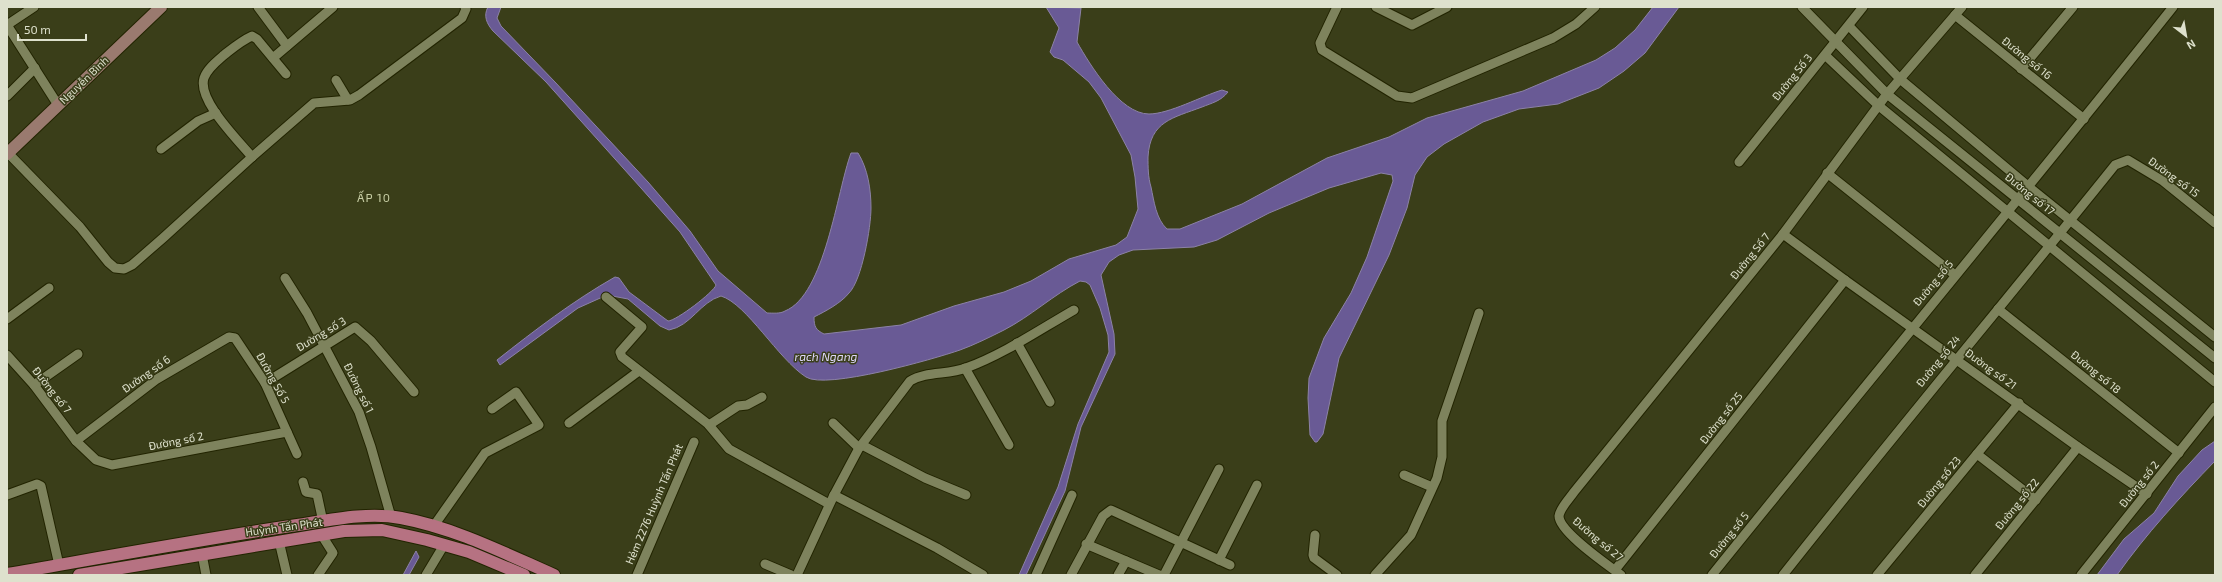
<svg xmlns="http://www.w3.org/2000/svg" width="2222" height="582" font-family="'Exo 2',sans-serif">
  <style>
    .water { fill: #695a95; stroke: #8c82a6 }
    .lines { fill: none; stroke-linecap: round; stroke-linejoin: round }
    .street-casing { stroke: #222400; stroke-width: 11 }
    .secondary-casing { stroke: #222400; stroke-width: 14 }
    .primary-casing { stroke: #222400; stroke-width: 14 }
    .street { stroke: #7e835d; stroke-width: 9 }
    .secondary { stroke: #9a7a6f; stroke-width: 12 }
    .primary { stroke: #b67282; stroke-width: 12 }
    .labels { text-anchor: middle; stroke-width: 3; stroke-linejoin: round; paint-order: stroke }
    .street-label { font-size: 11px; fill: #dee1cd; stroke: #3a3e19 }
    .neighbourhood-label { font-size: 12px; letter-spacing: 1px; fill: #c7cda4; stroke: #3a3e19 }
    .water-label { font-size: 12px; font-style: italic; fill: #ded7fb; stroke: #3a3e19 }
  </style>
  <rect width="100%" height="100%" fill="#3a3e19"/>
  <g class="water">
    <path d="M488,7h13l-4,11 4,8 54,56 93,100 42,49 28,40 49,42c6,0 13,1 18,-2 40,-16 52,-120 66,-158h7c10,16 13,37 13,55 0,19 -9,72 -22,85 -8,10 -23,18 -35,24 0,10 2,13 10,17l77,-9 53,-19 50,-14 27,-11 38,-22 47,-14 11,-8 11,-28 -3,-32 -4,-22 -30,-57 -12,-16 -26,-22 -9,-3 -4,-5 9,-24 -13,-21 35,1 -4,34c13,23 43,72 72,72 20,0 53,-18 73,-24l6,2c-7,9 -16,11 -26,15 -29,11 -52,14 -54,50 0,10 0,20 3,30 3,14 5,32 16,42h13l62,-25 85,-46 62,-21 38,-19 96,-27 73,-31 19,-12 20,-18 18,-23h26l-34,46 -21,18 -25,17 -41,16 -39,5 -36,13 -39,22 -17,13 -12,18 -8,33 -18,47 -50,103 -16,76 -6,8h-2l-5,-7 -2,-37 1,-20 15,-40 27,-45 16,-36 26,-76 -1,-6 -11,-2 -52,15 -60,25 -52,27 -23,7 -61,3 -14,5 -10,7 -8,13 13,59 1,20 -34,73 -16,64 -39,84h-7l39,-88 20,-63 31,-72 -1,-17 -8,-27 -10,-23 -4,-3 -6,-1c-27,14 -49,35 -76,49 -14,7 -30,15 -44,20 -26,9 -134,40 -154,27 -28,-18 -59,-73 -85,-81 -21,6 -30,30 -52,34l-9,-4 -32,-27 -21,-4 -29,13 -78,57 -3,-5c38,-30 76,-59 118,-83l4,1 10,14 39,29c8,0 46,-29 48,-36l-36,-53 -39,-44 -95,-106 -53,-51c-6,-7 -10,-15 -5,-24z"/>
    <path d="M2215,441v20c-35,36 -69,73 -98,114h-20l27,-36 30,-26 24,-37 24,-26z"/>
    <polygon points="416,551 419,557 409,575 403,575"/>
  </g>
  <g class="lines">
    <defs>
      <g id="street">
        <polyline points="258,7 287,46"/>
        <polyline points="1337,7 1320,43 1322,50 1397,96 1412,98 1553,38 1576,24 1595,7"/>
        <polyline points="1376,7 1412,25 1447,7"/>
        <polyline points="1802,7 1887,94 2215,358"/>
        <polyline points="1955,15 2084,119"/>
        <polyline points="7,25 58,105"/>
        <polyline points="7,25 34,7"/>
        <polyline points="1849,26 1900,79 2029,187 2215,337"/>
        <polyline points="1825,55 1879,106 2215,382"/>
        <polyline points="273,58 333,7"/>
        <polyline points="2021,69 2073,7"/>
        <polyline points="336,80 348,100"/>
        <polyline points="7,96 35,68"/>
        <polyline points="161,149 198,121 216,113"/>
        <polyline points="8,153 80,227 108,262 115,268 124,269 132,265 163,238 252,157 314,103 350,100 359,95 462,18 466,9 465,7"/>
        <path d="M252,157c-14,-17 -55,-57 -48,-79 3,-9 13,-17 20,-23 9,-7 17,-14 28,-19l5,3 29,35"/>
        <polyline points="1739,162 1863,7"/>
        <polyline points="1827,173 1955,275"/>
        <polyline points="1783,234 1845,280 2078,447 2147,494"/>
        <polyline points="285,278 307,313 359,412 371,447 391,517"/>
        <polyline points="606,297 642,327 620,352 622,357 708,424 729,449 829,504"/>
        <polyline points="1998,309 2179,453"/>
        <polyline points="7,319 49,288"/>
        <polyline points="1017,343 1050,402"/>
        <polyline points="7,355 34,385 76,441 96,460 112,465 287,432"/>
        <polyline points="965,368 1009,445"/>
        <polyline points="265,383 355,327 371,341 414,392"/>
        <polyline points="34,385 78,354"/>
        <polyline points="569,423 639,371"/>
        <polyline points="833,423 859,448"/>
        <polyline points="709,425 738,406 747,405 762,397"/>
        <polyline points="76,441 157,379 229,337 235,338 265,383 297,454"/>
        <polyline points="862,445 925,478 966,495"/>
        <polyline points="1977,454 2036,500"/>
        <polyline points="1404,475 1432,487"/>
        <polyline points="303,482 306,492 317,494 323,522"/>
        <polyline points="7,495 37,484 41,486 59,565"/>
        <polyline points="834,495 937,548 983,575"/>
        <polyline points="433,527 485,453 539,425 516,392 492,409"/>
        <polyline points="1315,535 1313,555 1314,558 1337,575"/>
        <polyline points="279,541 287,575"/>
        <polyline points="1086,544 1159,575"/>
        <polyline points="202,554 206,575"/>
        <polyline points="1219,560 1257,485"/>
        <polyline points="765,564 791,575"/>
        <polyline points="1615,570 1845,280"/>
        <polyline points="318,575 333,553 321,534"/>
        <polyline points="426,575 444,545"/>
        <polyline points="637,575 694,442"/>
        <path d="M797,575l37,-80 25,-47 51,-67c16,-10 38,-6 56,-13 38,-14 73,-38 108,-58"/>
        <polyline points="1036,575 1072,495"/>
        <polyline points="1071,575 1103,516 1111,510 1230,565"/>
        <polyline points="1118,575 1126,561"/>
        <polyline points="1164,575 1219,469"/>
        <polyline points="1375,575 1411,535 1437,478 1442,457 1442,421 1479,313"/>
        <path d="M1621,575c-13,-10 -62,-43 -62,-59 1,-8 11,-18 15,-24l209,-258 104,-140 75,-87"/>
        <path d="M1712,575c153,-190 309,-377 461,-568"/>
        <path d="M1783,575c109,-138 222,-273 332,-410l13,-5 35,21 52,42"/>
        <polyline points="1877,575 2019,403"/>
        <polyline points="1975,575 2078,447"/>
        <polyline points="2081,575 2215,407"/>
      </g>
      <polyline id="secondary" points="7,154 161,7"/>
      <g id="primary">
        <path d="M7,574c92,-16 185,-33 277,-47 38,-5 80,-16 117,-9 54,10 103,35 153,57"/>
        <polyline points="79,575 344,531 382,530 427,540 469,552 524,575"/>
      </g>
    </defs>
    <use href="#street" class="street-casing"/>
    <use href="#secondary" class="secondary-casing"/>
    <use href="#primary" class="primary-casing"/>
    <use href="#street" class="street"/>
    <use href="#secondary" class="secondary"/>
    <use href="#primary" class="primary"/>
  </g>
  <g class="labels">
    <g class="street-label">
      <text transform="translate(2027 58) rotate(39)" y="4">Đường số 16</text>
      <text transform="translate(1792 77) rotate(-51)" y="4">Đường Số 3</text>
      <text transform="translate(84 80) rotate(-44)" y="4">Nguyễn Bình</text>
      <text transform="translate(2174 177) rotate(36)" y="4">Đường số 15</text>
      <text transform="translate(2030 194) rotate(39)" y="4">Đường số 17</text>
      <text transform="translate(1750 256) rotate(-51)" y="4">Đường Số 7</text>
      <text transform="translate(1933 283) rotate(-50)" y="4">Đường số 5</text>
      <text transform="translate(321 334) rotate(-31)" y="4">Đường số 3</text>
      <text transform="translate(1938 361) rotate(-51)" y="4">Đường số 24</text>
      <text transform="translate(1991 369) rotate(36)" y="4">Đường số 21</text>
      <text transform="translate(2096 372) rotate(39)" y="4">Đường số 18</text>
      <text transform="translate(146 374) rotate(-35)" y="4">Đường số 6</text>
      <text transform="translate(273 378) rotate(61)" y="4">Đường Số 5</text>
      <text transform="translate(359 388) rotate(64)" y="4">Đường số 1</text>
      <text transform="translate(52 390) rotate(52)" y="4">Đường số 7</text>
      <text transform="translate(1721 418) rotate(-52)" y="4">Đường số 25</text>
      <text transform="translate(176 441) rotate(-11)" y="4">Đường số 2</text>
      <text transform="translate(1939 482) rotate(-51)" y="4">Đường số 23</text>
      <text transform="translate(2139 484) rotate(-51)" y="4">Đường số 2</text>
      <text transform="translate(654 504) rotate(-67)" y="4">Hẻm 2276 Huỳnh Tấn Phát</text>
      <text transform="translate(2017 504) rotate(-51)" y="4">Đường số 22</text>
      <text transform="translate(284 527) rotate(-8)" y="4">Huỳnh Tấn Phát</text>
      <text transform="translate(1729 535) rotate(-51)" y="4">Đường số 5</text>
      <text transform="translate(1598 539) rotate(40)" y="4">Đường số 27</text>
    </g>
    <g class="neighbourhood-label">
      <text x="374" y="202">ẤP 10</text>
    </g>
    <g class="water-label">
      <text x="826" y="361">rạch Ngang</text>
    </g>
  </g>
  <rect width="2222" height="582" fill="none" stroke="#dee1cd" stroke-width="16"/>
  <g transform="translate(2186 36) rotate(149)" stroke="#3a3e19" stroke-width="3" paint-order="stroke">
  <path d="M0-3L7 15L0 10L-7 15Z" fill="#dee1cd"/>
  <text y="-6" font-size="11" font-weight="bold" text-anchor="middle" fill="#dee1cd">N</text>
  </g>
  <path d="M18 34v6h68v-6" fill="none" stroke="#dee1cd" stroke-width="2"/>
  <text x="24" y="34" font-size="12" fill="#dee1cd" stroke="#3a3e19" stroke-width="3" paint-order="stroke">50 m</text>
</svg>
